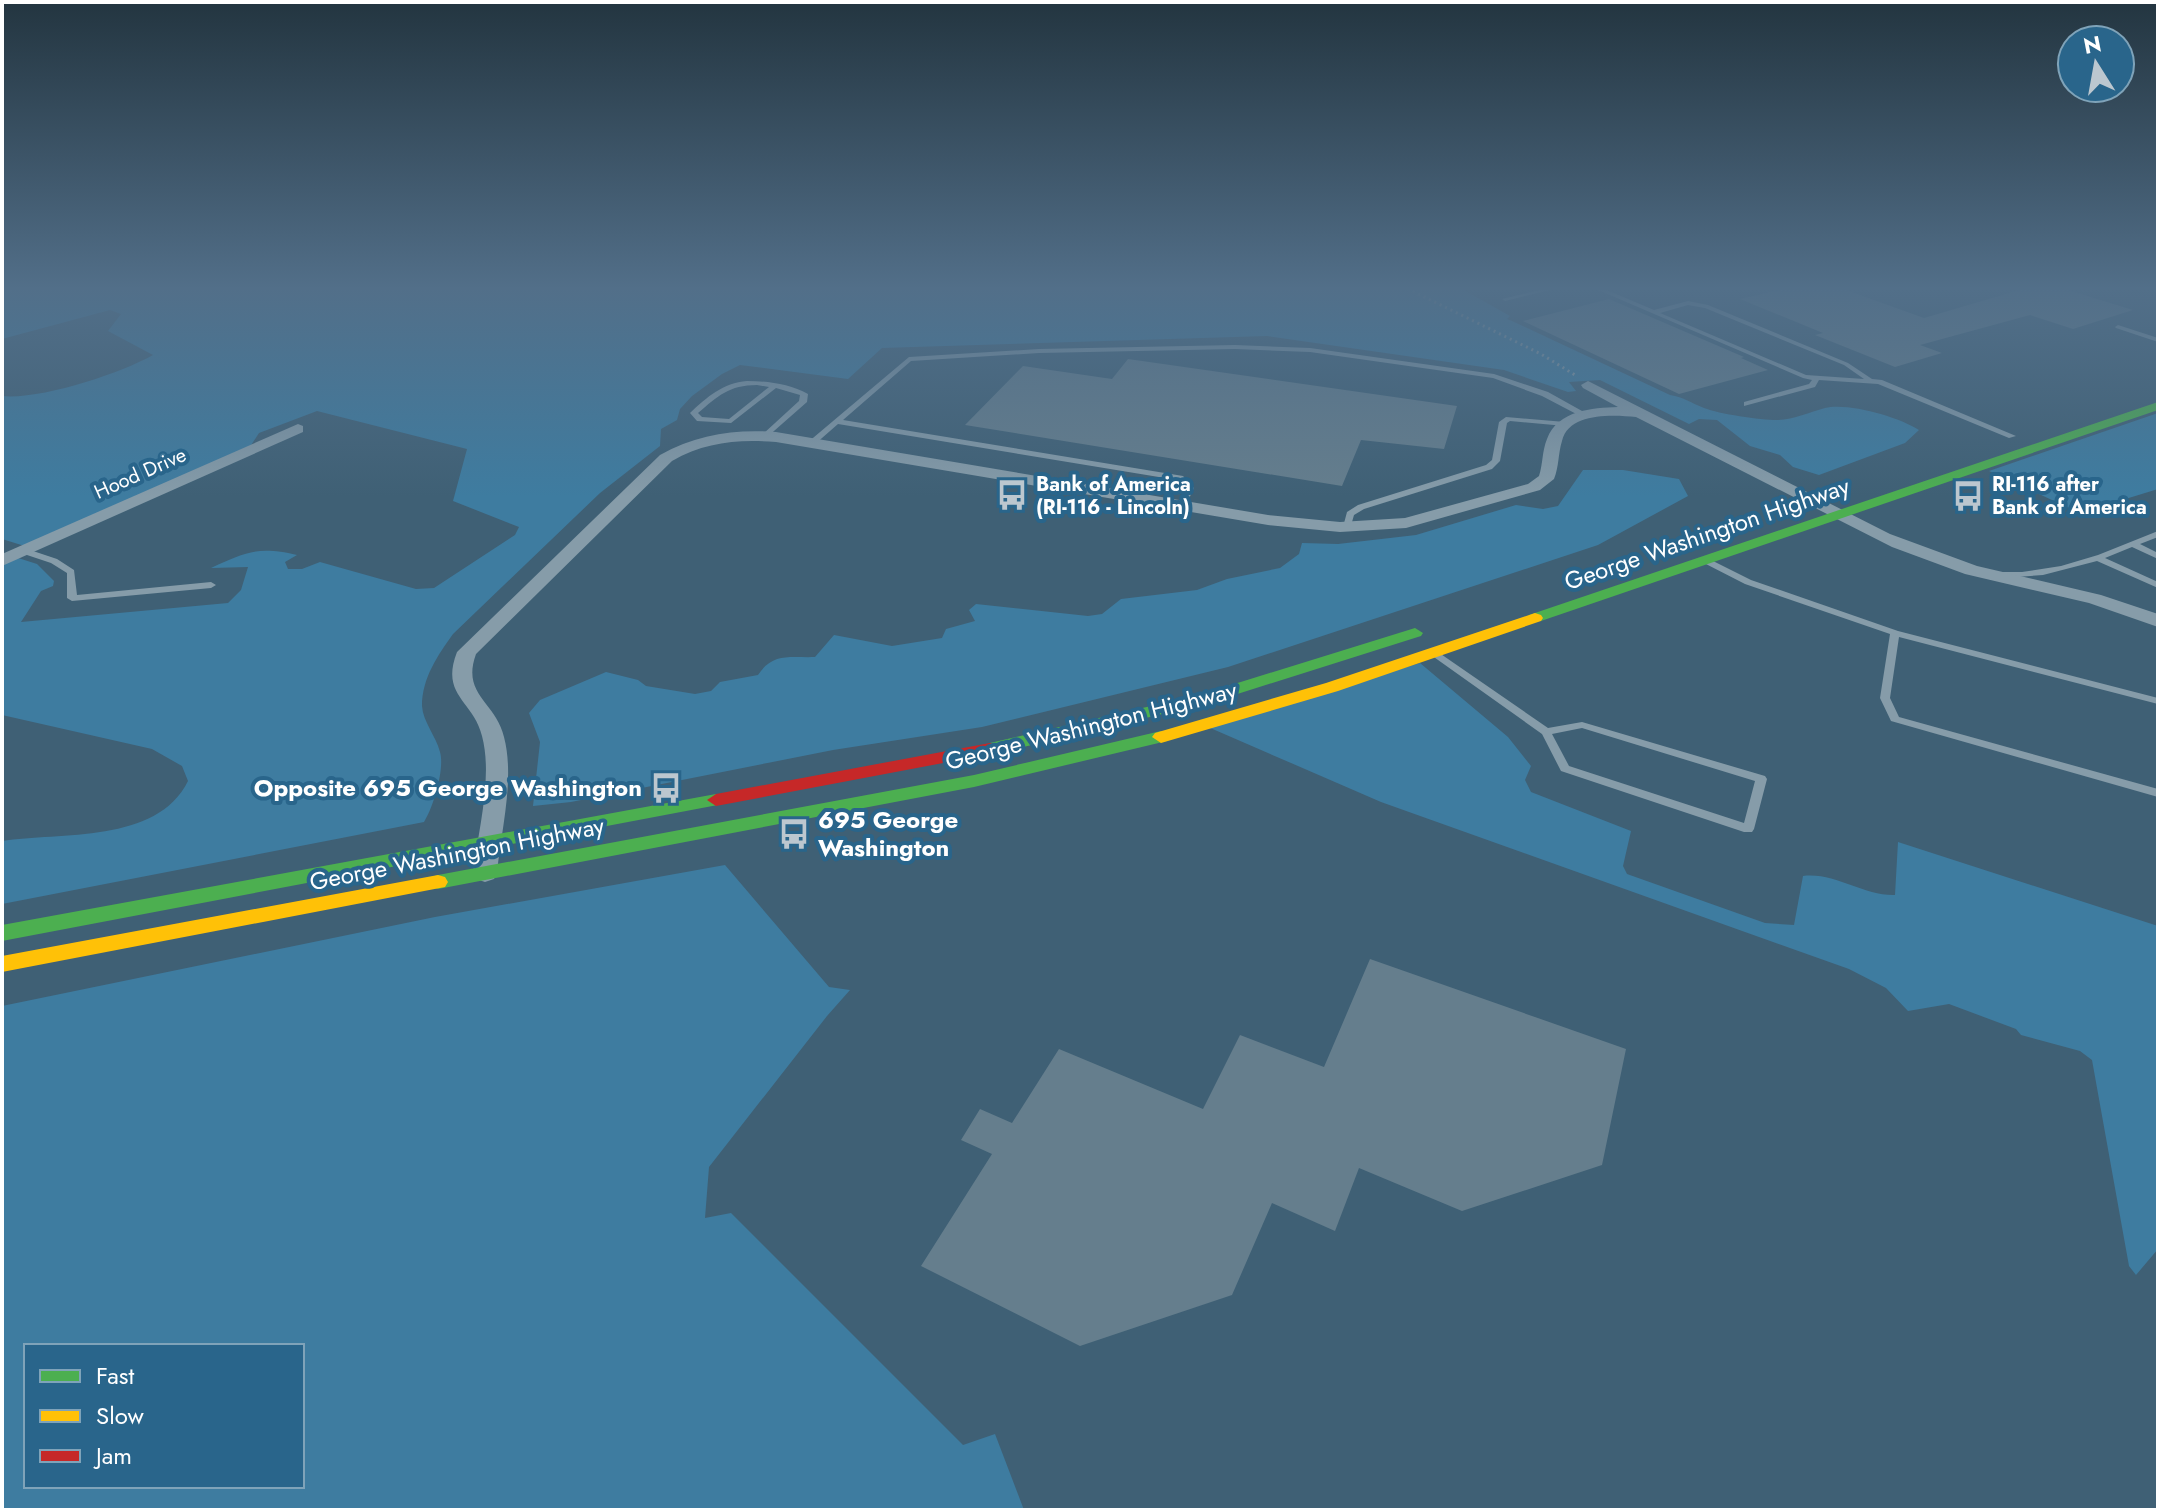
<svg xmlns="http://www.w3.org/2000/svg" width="2160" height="1512" font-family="Jost,sans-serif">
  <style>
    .green { fill: #3e7ca0; fill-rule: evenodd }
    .building { fill: #657e8d }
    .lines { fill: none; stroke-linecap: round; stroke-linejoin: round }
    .path { stroke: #869ca9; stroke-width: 3; stroke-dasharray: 2 4; stroke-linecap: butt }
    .lane { fill: #869ca9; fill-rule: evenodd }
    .street { fill: #869ca9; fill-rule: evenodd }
    .fast { fill: #4caf50; fill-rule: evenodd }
    .slow { fill: #ffc107; fill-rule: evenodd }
    .jam { fill: #c62828; fill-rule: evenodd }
    .labels { text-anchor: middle; stroke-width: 8; stroke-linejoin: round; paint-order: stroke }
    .far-street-label { font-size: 20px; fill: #fff; stroke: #29658b }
    .far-poi-label { font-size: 20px; font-weight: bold; fill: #fff; stroke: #29658b; text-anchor: start }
    .street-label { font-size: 24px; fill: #fff; stroke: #29658b }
    .poi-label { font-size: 24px; font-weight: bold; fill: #fff; stroke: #29658b; text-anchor: end }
  </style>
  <rect width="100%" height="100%" fill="#3f6075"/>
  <g class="green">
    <path d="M2,286h1460v3l48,27 -3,3 5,2 158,74c14,2 21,8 34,13 15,6 56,12 73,12 17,0 32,-8 48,-12 22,-6 75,9 94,22l-14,13 -86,32 -26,-8 -13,-12 -30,-9 -33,-26 -18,-1 -10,5 -89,-44 -31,2 7,9 -8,1 -64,-22 -237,-34 -385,12 -34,31 -108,-14 -18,9 -30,22 -12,13 -3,11 -16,9 -1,17 -60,47 -147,141c-15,21 -31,44 -31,72 1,16 14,30 18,46 5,17 -7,56 -16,70l-422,82v-63c58,-9 155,3 186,-60l-6,-15 -30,-17 -150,-34v-153l13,-5 22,7 17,17 -1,5 -12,5 -20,31 207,-19 13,-13 7,-23 -37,1c35,-16 47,-22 86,-13l-12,7 3,7h14l18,-7 96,27 18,-1 81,-53 4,-8 -66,-26 14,-52 -150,-38 -58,22 -13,20 -215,95 -29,-9v-143c38,4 117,-22 151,-41l-45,-24 13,-17 -11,-4 -108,29z"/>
    <polygon points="2158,413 2158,489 2080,513 1989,471"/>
    <path d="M1583,470h40l56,9 9,17 -90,49 -370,122 -246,60 -149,23 -262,52 -38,4 7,-64 -11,-29 11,-13 66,-28 32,8 8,6 49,8 16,-3 9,-9 38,-7c15,-23 32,-17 57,-18l19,-22 58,11 50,-8 4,-9 29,-8 -6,-11 7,-6 112,12 14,-2 19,-15 76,-9 30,-11 53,-11 19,-14 3,-11 36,1 78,-9 100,-30 27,4 15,-3z"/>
    <path d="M1420,663l88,74 23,29 -6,14 6,12 100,39 -8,35 4,8 138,49 29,2 9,-49c32,-4 60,20 92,19l3,-53 260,84v323l-22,26 -7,-9 -37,-206 -12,-9 -59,-16 -5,-6 -67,-25 -41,7 -22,-23 -37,-19 -468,-167 -173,-75z"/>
    <path d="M725,865l104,122 21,3 -23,26 -118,151 -4,51 26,-5 232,232 32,-11 29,76h-1022v-504l433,-89zM302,1346v140h-276v-140z"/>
  </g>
  <g class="building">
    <polygon points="1796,286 1835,286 1924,318 2033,286 2055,286 2133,310 2073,329 2030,315 1920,345 1942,353 1895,367 1815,335 1823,333 1740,299"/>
    <polygon points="1609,299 1744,357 1741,358 1768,370 1679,394 1523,321"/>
    <polygon points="1128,359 1457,406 1444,449 1361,440 1342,486 965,425 1023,366 1112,379"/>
    <polygon points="1370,959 1626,1049 1602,1165 1462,1211 1359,1168 1335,1231 1272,1203 1232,1295 1080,1346 921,1266 992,1154 961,1140 980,1109 1012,1123 1059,1049 1203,1109 1240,1035 1324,1067"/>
  </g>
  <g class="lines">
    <polyline class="path" points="1402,286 1541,354 1575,375"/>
    <g class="lane">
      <polygon points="1556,286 1566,286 1505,301 1502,299"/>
      <path d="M1589,286h8l57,24 34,-9 20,4 140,58 24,16 10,1 134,56 -7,2 -131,-54 -59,-4 -4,7 -71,19v-4l65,-18 3,-4 -9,-2zM1688,305l17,3 139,57 20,14 -58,-4 -146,-62z"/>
      <polygon points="2118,325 2158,338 2158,342 2116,328 2115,327"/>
      <polygon points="1235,345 1310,348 1494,374 1548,392 1591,416 1584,418 1542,396 1493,378 1310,352 1235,349 1039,353 911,361 843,420 1183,476 1194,488 1185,507 1182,508 1178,505 1186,488 1177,480 838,424 814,445 807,443 909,357 1039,349"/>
      <path d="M747,381c20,0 43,3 61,13l-1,8 -41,36h-3v-4l36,-33 1,-6 -24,-7 -45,35 -34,-2 -7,-8c17,-16 33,-30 57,-32zM757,385l12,2 -40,32 -27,-2 -4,-4c20,-17 31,-28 59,-28z"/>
      <polygon points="1506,417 1565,422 1569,424 1565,426 1510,421 1507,423 1500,461 1492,469 1364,509 1354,515 1350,529 1347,530 1343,527 1347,512 1358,505 1486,465 1492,460 1499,422"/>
      <polygon points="2158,531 2158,537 2140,544 2158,553 2158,559 2132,547 2105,558 2158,582 2158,588 2097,561 2043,575 2002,578 1997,575 2002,572 2022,572 2061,566 2098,555"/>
      <polygon points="24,548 57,559 74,570 77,595 211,582 216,585 211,588 72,601 67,598 67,573 51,563 21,553 20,551"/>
      <polygon points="1705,557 1751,580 1898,631 2158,698 2158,704 1899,637 1890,698 1899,717 2158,789 2158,797 1891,721 1880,698 1890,634 1745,584 1702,562 1702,558"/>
      <path d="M1435,650l113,78 34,-6 183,54 2,3 -13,50 -2,3h-8l-183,-61 -19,-37 -111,-79 -1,-2zM1582,728l173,53 -11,42 -175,-57 -17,-32z"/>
    </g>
    <g class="street">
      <path d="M1588,381l302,153 87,32 124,29 57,19v13l-69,-24 -124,-29 -73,-27 -256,-130c-23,-2 -67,-5 -74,24 -4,13 -3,26 -8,38l-14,11 -134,38 -66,4 -72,-7 -492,-83c-38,-3 -71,0 -104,19l-196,193c-15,41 20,48 28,83 11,42 -3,94 -7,136l-3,6 -9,3 -9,-3 -3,-6c5,-42 20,-95 9,-137 -9,-36 -42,-40 -25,-84l203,-197c37,-21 75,-26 116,-23l492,83 72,7 65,-4 123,-34 11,-8c4,-12 3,-25 8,-37 11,-29 45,-31 71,-32l-35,-19 -2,-3z"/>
      <polygon points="298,424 303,426 303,432 2,566 2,554"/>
    </g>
    <g class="fast">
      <polygon points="2158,402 2158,410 1541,621 1529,621 1527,618 1529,615"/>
      <polygon points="1415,628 1423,633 1421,636 1209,703 990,755 981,749 990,743 1199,695"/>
      <polygon points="1161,731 1170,737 1167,741 974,787 438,889 431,887 428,882 431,877 438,875 974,775"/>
      <polygon points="716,794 723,796 725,800 723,804 2,941 2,925"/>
    </g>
    <g class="slow">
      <polygon points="1535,613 1541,615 1543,618 1541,621 1338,691 1161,743 1152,737 1155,733 1326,683"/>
      <polygon points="438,875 445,877 448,882 445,887 2,972 2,956"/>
    </g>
    <polygon class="jam" points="990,743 996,745 999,749 996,753 716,806 707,800 716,794"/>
  </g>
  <linearGradient id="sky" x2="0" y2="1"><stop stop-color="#233540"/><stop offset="0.58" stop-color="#526f89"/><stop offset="1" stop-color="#526f89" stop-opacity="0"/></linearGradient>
  <rect width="2160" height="497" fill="url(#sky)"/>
  <defs>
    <symbol id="bus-bare" viewBox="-9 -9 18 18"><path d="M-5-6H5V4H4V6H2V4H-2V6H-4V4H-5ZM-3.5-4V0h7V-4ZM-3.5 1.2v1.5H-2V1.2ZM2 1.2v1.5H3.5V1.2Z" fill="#bcc7cf" stroke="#29658b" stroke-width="2.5" paint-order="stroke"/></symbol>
  </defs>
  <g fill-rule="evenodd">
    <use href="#bus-bare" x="990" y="473" width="44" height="44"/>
    <use href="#bus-bare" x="1946" y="474" width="44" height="44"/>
    <use href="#bus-bare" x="644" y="766" width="44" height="44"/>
    <use href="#bus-bare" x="772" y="812" width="44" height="44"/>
  </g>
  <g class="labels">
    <g class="far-street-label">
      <text transform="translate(140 473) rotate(-24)" y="7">Hood Drive</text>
    </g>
    <g class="far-poi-label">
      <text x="1036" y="491">Bank of America<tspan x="1036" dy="23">(RI-116 - Lincoln)</tspan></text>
      <text x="1992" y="491">RI-116 after<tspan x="1992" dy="23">Bank of America</tspan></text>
    </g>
    <g class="street-label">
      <text transform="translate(1707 534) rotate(-19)" y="8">George Washington Highway</text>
      <text transform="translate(1091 726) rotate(-14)" y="8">George Washington Highway</text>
      <text transform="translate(457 854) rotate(-11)" y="8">George Washington Highway</text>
    </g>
    <g class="poi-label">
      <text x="642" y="796">Opposite 695 George Washington</text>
      <text x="818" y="828" text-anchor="start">695 George<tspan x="818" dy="28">Washington</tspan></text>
    </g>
  </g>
  <rect width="2160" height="1512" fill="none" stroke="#ffffff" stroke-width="8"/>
  <rect x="24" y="1344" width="280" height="144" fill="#29658b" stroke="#7fa3b9" stroke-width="2"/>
  <rect x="40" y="1370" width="40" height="12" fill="#4caf50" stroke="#7fa3b9" stroke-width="2"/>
  <text x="96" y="1384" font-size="24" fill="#ffffff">Fast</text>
  <rect x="40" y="1410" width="40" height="12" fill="#ffc107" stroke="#7fa3b9" stroke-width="2"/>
  <text x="96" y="1424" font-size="24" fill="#ffffff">Slow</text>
  <rect x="40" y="1450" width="40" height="12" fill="#c62828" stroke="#7fa3b9" stroke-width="2"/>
  <text x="96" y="1464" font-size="24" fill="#ffffff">Jam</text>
  <g transform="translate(2096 64) rotate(349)"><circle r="38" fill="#29658b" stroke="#7fa3b9" stroke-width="2"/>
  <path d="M0-6L14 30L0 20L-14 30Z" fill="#bcc7cf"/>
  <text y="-12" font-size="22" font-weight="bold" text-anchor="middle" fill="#ffffff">N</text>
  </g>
</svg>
